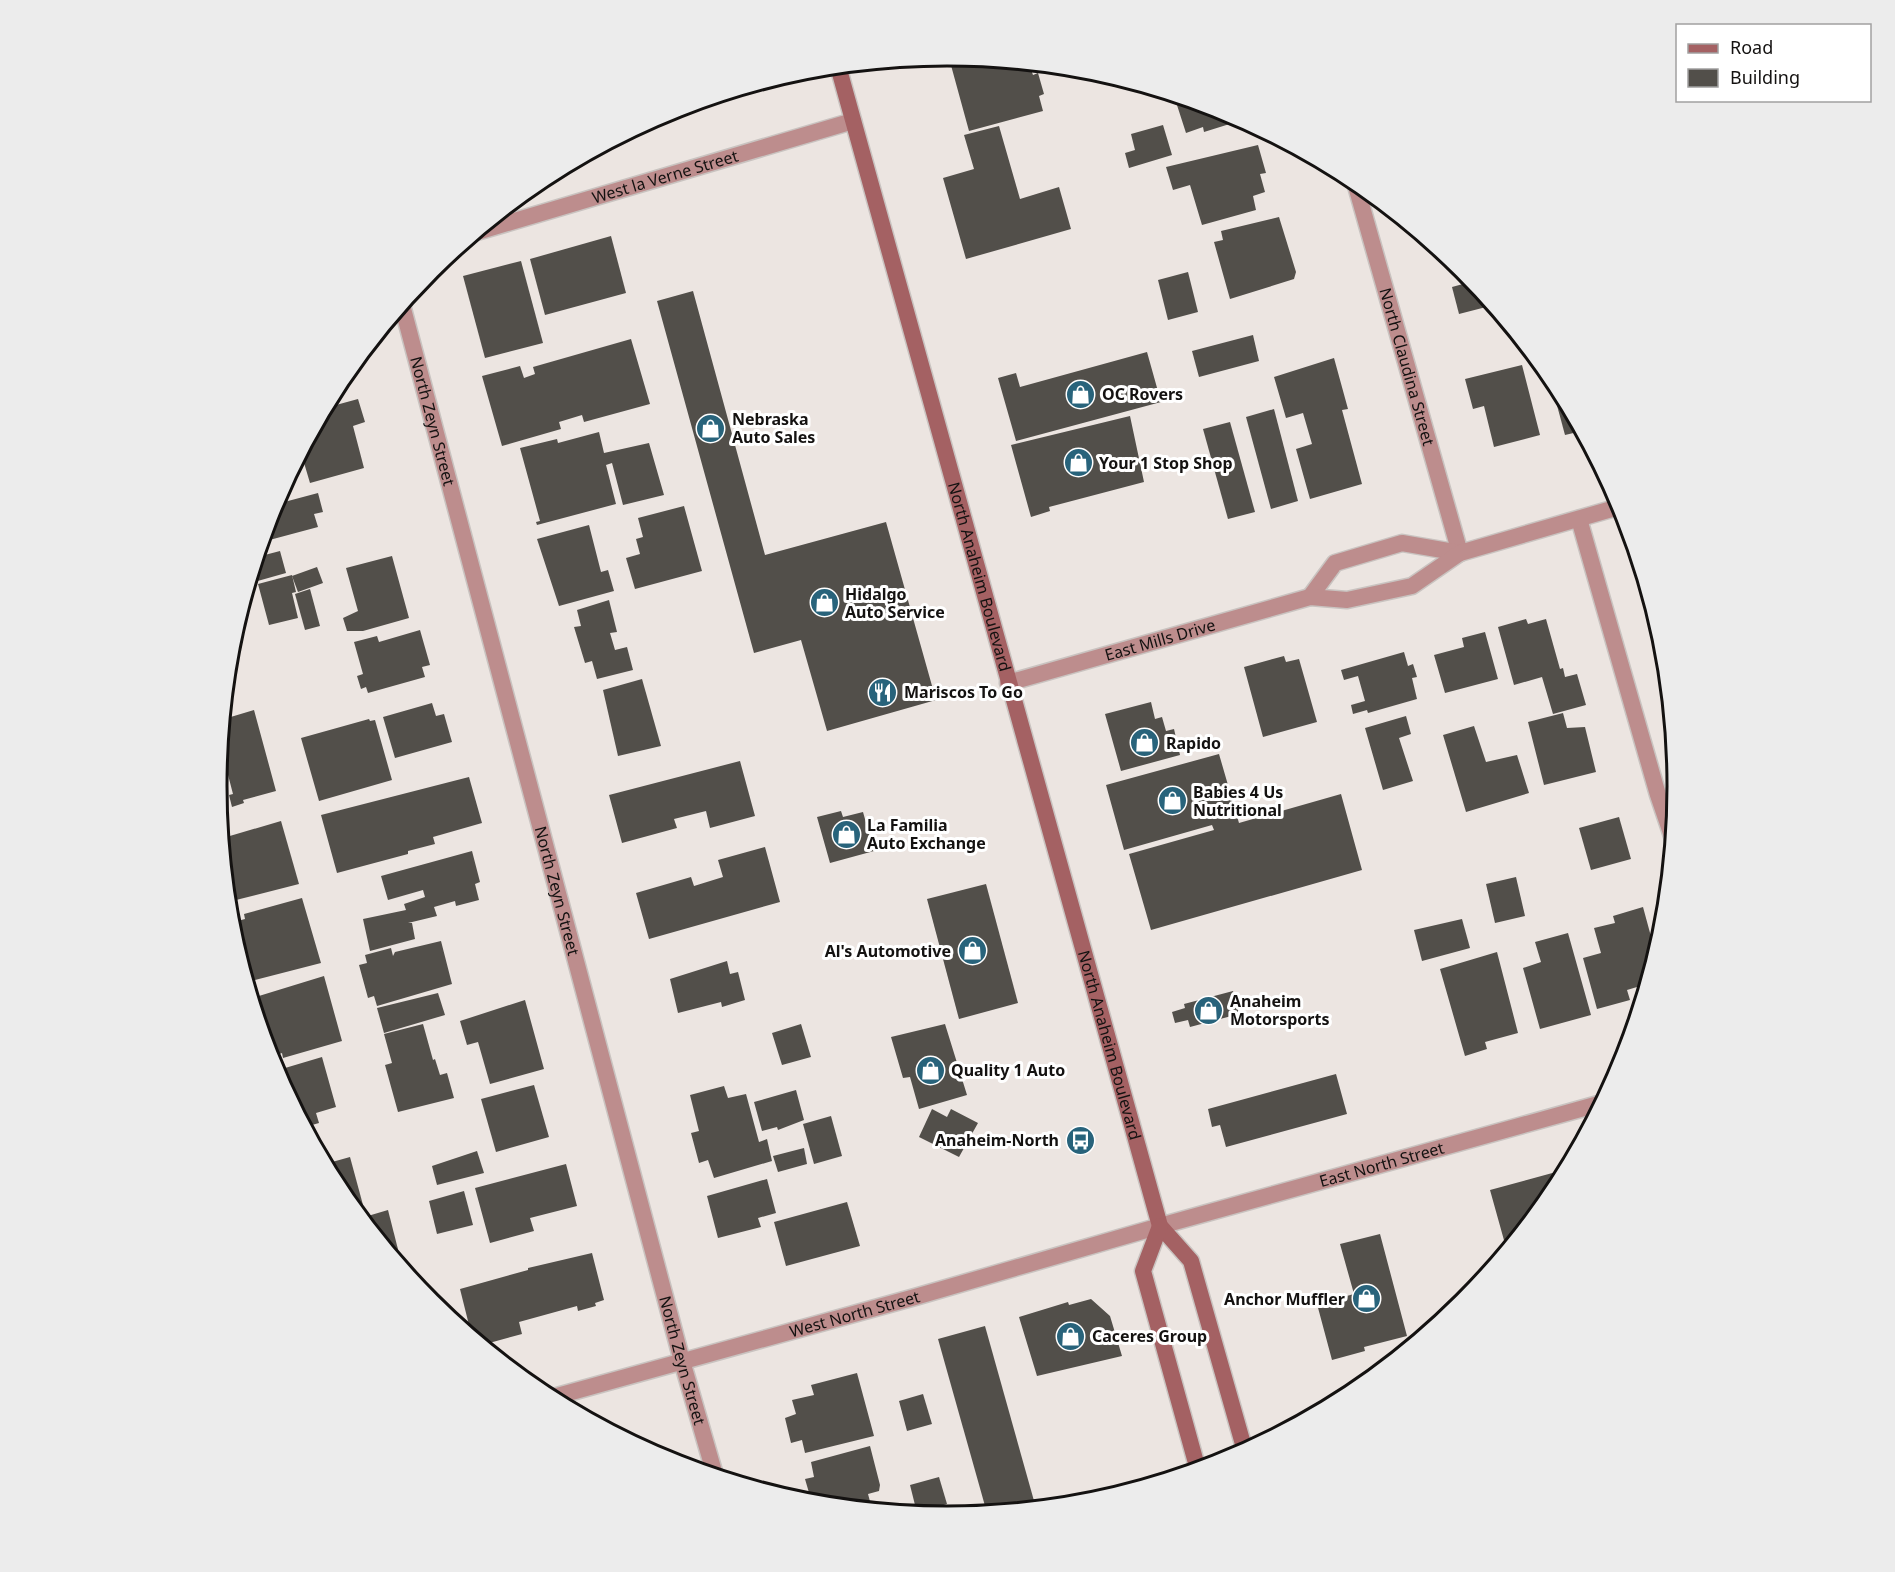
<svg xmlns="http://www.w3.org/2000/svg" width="1895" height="1572" font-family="'Noto Sans',sans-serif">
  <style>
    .building { fill: #524f4a }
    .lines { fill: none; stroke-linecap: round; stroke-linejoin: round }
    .minor-casing { stroke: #c9c3c0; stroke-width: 19 }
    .tertiary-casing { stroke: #c9c3c0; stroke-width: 19 }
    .secondary-casing { stroke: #c9c3c0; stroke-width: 19 }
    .minor { stroke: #bd8d8d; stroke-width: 16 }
    .tertiary { stroke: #bd8d8d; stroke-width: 16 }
    .secondary { stroke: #a46163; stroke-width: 16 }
    .labels { text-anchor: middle; stroke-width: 6; stroke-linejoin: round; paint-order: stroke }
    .street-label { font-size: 16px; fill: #141211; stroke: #fff }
    .poi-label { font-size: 16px; font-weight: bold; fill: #141211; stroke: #fff; text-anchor: start }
    .rim { fill: none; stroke: #141211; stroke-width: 3 }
  </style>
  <rect width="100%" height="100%" fill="#ece5e1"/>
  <g class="building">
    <polygon points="948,56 1029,64 1033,75 1038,73 1044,94 1039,96 1043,111 969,131 949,58 913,68 910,59"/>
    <polygon points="1110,76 1133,82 1136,84 1113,87"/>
    <polygon points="1179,96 1227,111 1236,116 1236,122 1204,132 1203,127 1186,133 1176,102 1180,101"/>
    <polygon points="1163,125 1172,155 1129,168 1125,153 1135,150 1131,134"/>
    <polygon points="999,126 1020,199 1059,187 1071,229 966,259 943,178 974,169 964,135"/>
    <polygon points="1258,145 1266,173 1260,174 1265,192 1253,196 1256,210 1202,225 1190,185 1173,190 1166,167"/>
    <polygon points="1279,217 1296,272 1294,279 1230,299 1214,242 1223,240 1221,231"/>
    <polygon points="611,236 626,293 545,315 530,259"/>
    <polygon points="521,261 543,343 485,358 463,276"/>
    <polygon points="1188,272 1198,312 1168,320 1158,280"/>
    <polygon points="1474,281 1489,300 1490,306 1459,314 1452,287"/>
    <polygon points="693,291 765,555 886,522 936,700 827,731 801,640 754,653 657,301"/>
    <polygon points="1253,335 1259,361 1199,377 1192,351"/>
    <polygon points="631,339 650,404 584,422 582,415 559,422 561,429 502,446 482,376 520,366 524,378 535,374 533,367"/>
    <polygon points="1147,352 1161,402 1016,441 998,378 1016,373 1020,387"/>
    <polygon points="1334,358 1348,409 1342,410 1362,484 1310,499 1296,449 1312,444 1303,413 1286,418 1274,377"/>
    <polygon points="1522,365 1540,435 1494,447 1484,406 1473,409 1465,379"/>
    <polygon points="1548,372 1555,380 1582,431 1565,435"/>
    <polygon points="340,380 343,391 333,394"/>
    <polygon points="358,399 365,422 353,426 364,468 310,483 302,456 299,457 325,408"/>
    <polygon points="1274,409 1298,501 1271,509 1246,417"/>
    <polygon points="1130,416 1144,482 1049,507 1050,511 1031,517 1011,445"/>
    <polygon points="1230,422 1255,512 1228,519 1203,429"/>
    <polygon points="599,432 604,453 649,443 664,495 623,505 612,463 606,465 616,504 537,525 536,522 540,521 520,448 557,439 558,443"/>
    <polygon points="318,493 323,512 314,514 318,527 262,542 273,505"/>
    <polygon points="684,506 702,571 635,589 626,558 640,554 636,539 643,537 638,518"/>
    <polygon points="589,525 601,572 608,570 614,591 559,606 537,539"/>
    <polygon points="280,551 286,573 254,582 252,575 257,557"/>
    <polygon points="392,556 409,618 363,631 347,631 343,618 358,611 346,568"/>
    <polygon points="317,567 323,583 298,592 292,576"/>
    <polygon points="292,575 296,592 292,593 298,618 269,625 258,584"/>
    <polygon points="310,589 320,626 305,630 295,594"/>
    <polygon points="609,600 617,632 610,633 615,650 627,647 633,670 597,679 592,661 585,663 574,627 581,626 577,610"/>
    <polygon points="1526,619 1528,624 1546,619 1560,669 1563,668 1565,677 1577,674 1586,705 1553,714 1542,677 1514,685 1498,627"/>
    <polygon points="238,622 241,634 233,636 237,625"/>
    <polygon points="420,630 430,665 422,667 425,677 368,693 366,687 361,689 357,676 363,674 354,642 377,636 379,642"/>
    <polygon points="1485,632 1498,679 1445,693 1434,655 1464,647 1462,638"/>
    <polygon points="1404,652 1408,666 1413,664 1417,677 1412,678 1417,699 1368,713 1367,710 1353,714 1351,705 1365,701 1358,676 1344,680 1341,670"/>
    <polygon points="1284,656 1286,662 1299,659 1317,722 1263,737 1244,667"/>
    <polygon points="642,679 661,746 618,756 603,690"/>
    <polygon points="1151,702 1155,719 1162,717 1166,731 1174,729 1180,755 1121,771 1105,714"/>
    <polygon points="432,703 436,716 444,714 452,742 395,758 383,717"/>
    <polygon points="254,710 276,791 243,800 244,803 232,807 229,795 233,794 221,748 224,719"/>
    <polygon points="1563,713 1567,728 1585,727 1596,772 1544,785 1528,722"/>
    <polygon points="1406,716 1411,734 1399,738 1413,781 1383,790 1365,728"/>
    <polygon points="369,719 370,721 375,720 392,780 319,801 301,738"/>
    <polygon points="1474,726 1486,762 1517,755 1529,793 1466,812 1443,735"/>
    <polygon points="1219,754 1239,823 1341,794 1362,870 1151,930 1129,854 1214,830 1212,825 1124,850 1106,785"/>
    <polygon points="740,761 755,816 710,828 706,811 674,819 677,828 622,843 609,795"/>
    <polygon points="469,777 482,823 433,837 435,844 408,851 408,854 337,873 321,815"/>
    <polygon points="841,811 843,817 863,812 874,851 830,863 817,817"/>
    <polygon points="1619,817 1631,859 1591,870 1579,828"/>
    <polygon points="281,821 299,884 228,902 223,838"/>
    <polygon points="765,847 780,902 649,939 636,893 691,877 694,886 723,877 718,860"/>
    <polygon points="472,851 480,882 475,884 479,900 456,906 455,901 434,907 437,916 408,923 412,923 415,939 370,951 363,919 406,910 404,904 425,897 423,890 388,900 381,876"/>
    <polygon points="1516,877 1525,916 1495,923 1486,884"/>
    <polygon points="986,884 1018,1003 959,1019 927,899"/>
    <polygon points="302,898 321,963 247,982 230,923 245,919 244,914"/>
    <polygon points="1643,907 1656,955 1647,984 1627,990 1630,1000 1597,1009 1583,958 1601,953 1594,928 1615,923 1613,916"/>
    <polygon points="1462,919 1470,948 1422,961 1414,930"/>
    <polygon points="1568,933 1591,1015 1540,1029 1523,968 1541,962 1535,942"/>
    <polygon points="441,941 452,984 377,1006 374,996 368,998 359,965 367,963 365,955 391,948 393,956 395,952"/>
    <polygon points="1497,952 1518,1033 1485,1042 1487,1049 1465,1056 1440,969"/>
    <polygon points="727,961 730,974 738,972 745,1000 722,1007 721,1002 678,1013 670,979"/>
    <polygon points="324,976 342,1041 283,1058 282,1053 277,1055 279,1059 271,1061 252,998"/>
    <polygon points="1233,991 1239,1014 1190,1027 1188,1020 1175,1023 1172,1012 1185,1008 1184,1004"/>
    <polygon points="438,993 445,1015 384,1033 377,1008"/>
    <polygon points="525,1000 544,1069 490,1084 478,1042 467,1045 460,1021"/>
    <polygon points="423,1024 433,1060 435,1059 440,1075 447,1073 454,1098 398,1112 385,1065 392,1063 384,1034"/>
    <polygon points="801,1024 811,1057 782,1065 772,1033"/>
    <polygon points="945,1024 967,1095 919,1109 910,1077 903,1078 891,1037"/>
    <polygon points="322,1057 336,1107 316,1113 319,1123 305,1127 275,1071"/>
    <polygon points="1336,1074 1347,1114 1226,1147 1220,1125 1212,1127 1208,1109"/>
    <polygon points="534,1085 549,1137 496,1152 481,1099"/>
    <polygon points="724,1086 728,1098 746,1094 759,1142 767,1139 772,1161 714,1178 708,1160 699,1163 691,1133 699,1131 690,1095"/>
    <polygon points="796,1090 804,1120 778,1130 777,1127 762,1131 754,1102"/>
    <polygon points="932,1109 947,1117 951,1109 978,1123 959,1157 919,1137"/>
    <polygon points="831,1116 842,1156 814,1164 803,1124"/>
    <polygon points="804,1148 807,1164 778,1172 773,1156"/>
    <polygon points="477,1151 484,1173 437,1185 432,1166"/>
    <polygon points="350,1157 363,1205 354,1208 340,1192 325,1164"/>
    <polygon points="566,1164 577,1206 530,1218 534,1231 490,1243 475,1188"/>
    <polygon points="1556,1172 1558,1180 1562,1179 1555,1192 1507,1251 1490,1190"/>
    <polygon points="767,1179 776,1213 758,1218 761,1227 718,1238 707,1196"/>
    <polygon points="464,1191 473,1225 437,1234 429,1201"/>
    <polygon points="847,1202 860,1246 786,1266 774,1222"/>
    <polygon points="388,1210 403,1269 361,1218"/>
    <polygon points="1380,1234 1407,1336 1364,1347 1365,1351 1332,1360 1317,1304 1354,1294 1340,1244"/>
    <polygon points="592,1253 604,1300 595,1303 596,1306 578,1311 577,1306 519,1322 522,1334 482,1345 472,1337 460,1289 528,1270 528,1268"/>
    <polygon points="1091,1299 1110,1316 1122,1356 1037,1376 1019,1317 1068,1302 1069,1305"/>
    <polygon points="985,1326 1036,1508 987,1513 938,1339"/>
    <polygon points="857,1373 874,1436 805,1453 802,1440 791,1443 785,1418 796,1414 792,1400 814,1395 811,1385"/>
    <polygon points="923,1394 932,1424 907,1431 899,1401"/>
    <polygon points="870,1446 880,1485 879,1491 868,1494 872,1509 822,1504 821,1502 812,1503 805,1479 814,1477 811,1462"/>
    <polygon points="939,1477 947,1504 917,1513 910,1485"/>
  </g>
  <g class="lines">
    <defs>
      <g id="minor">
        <path id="s1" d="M1354,179l106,374"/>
        <path id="s2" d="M477,232l376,-111"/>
        <path id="s3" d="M402,305l280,1056 33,114"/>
        <polyline points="1579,519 1658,795 1673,839"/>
        <polyline points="1310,597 1335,563 1402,543 1460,553"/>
        <path id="s4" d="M1008,683l302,-86 37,3 65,-14 48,-33 162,-47"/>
        <path id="s5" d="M1160,1226l442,-123"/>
      </g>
      <g id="tertiary">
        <path id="s6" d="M550,1398l365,-101 245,-71"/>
      </g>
      <g id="secondary">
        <path id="s7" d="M838,66l322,1160 31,35 54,190"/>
        <polyline points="1160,1226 1143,1271 1198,1470"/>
      </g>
    </defs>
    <use href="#minor" class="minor-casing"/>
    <use href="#tertiary" class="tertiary-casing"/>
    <use href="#secondary" class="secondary-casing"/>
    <use href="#minor" class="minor"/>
    <use href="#tertiary" class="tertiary"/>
    <use href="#secondary" class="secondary"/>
  </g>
  <defs>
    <symbol id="shop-disc" viewBox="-11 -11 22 22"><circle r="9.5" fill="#28637b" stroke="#fff"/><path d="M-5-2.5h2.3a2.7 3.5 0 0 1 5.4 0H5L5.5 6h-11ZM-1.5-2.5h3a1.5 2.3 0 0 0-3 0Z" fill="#fff"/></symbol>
    <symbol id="restaurant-disc" viewBox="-11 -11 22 22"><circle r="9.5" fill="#28637b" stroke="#fff"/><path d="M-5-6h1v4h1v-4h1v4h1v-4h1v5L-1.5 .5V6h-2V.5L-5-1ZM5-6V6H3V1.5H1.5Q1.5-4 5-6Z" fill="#fff"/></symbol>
    <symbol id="bus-disc" viewBox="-11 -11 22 22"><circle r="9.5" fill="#28637b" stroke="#fff"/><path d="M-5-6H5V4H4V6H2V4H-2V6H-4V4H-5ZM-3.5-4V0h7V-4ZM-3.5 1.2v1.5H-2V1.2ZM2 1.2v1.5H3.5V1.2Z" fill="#fff"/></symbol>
  </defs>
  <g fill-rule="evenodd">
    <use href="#shop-disc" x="1064" y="378" width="33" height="33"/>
    <use href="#shop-disc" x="694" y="412" width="33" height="33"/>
    <use href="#shop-disc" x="1062" y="446" width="33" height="33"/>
    <use href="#shop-disc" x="808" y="586" width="33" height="33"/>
    <use href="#restaurant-disc" x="866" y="676" width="33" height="33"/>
    <use href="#shop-disc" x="1128" y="726" width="33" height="33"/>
    <use href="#shop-disc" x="1156" y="784" width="33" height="33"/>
    <use href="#shop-disc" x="830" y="818" width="33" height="33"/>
    <use href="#shop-disc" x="956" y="934" width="33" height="33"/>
    <use href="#shop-disc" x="1192" y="994" width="33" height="33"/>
    <use href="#shop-disc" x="914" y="1054" width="33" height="33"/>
    <use href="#bus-disc" x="1064" y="1124" width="33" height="33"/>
    <use href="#shop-disc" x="1350" y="1282" width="33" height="33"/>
    <use href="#shop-disc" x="1054" y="1320" width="33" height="33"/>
  </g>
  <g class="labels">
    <g class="street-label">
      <text dy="6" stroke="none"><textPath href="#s2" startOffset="196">West la Verne Street</textPath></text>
      <text dy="6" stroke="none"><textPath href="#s1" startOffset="195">North Claudina Street</textPath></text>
      <text dy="6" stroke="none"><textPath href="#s3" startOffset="120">North Zeyn Street</textPath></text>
      <text dy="6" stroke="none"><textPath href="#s7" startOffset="530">North Anaheim Boulevard</textPath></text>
      <text dy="6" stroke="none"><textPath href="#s4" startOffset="158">East Mills Drive</textPath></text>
      <text dy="6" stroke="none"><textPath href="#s3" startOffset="606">North Zeyn Street</textPath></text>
      <text dy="6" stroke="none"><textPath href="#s7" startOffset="1016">North Anaheim Boulevard</textPath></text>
      <text dy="6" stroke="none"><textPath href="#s5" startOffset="230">East North Street</textPath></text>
      <text dy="6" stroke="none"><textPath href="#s6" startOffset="316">West North Street</textPath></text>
      <text dy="6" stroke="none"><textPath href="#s3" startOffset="1092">North Zeyn Street</textPath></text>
    </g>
    <g class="poi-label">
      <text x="1102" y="400">OC Rovers</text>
      <text x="732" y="425">Nebraska<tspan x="732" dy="18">Auto Sales</tspan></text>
      <text x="1099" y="469">Your 1 Stop Shop</text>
      <text x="845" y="600">Hidalgo<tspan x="845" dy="18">Auto Service</tspan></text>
      <text x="904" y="698">Mariscos To Go</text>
      <text x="1166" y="749">Rapido</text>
      <text x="1193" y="798">Babies 4 Us<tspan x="1193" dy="18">Nutritional</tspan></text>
      <text x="867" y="831">La Familia<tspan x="867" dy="18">Auto Exchange</tspan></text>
      <text x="951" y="957" text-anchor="end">Al's Automotive</text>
      <text x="1230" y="1007">Anaheim<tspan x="1230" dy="18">Motorsports</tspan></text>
      <text x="951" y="1076">Quality 1 Auto</text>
      <text x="1059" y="1146" text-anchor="end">Anaheim-North</text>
      <text x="1345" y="1305" text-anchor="end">Anchor Muffler</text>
      <text x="1092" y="1342">Caceres Group</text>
    </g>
  </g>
  <path d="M0 0H1895V1572H0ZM227 786a720 720 0 1 1 1440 0a720 720 0 1 1-1440 0Z" fill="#ececec" fill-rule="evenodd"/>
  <path class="rim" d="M227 786a720 720 0 1 1 1440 0a720 720 0 1 1-1440 0Z"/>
  <rect x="1676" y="24" width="195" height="78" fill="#ffffff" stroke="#a1a0a0" stroke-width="1.5"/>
  <rect x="1688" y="44" width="30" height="9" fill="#a46163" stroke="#a1a0a0" stroke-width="1.5"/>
  <text x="1730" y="54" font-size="18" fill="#141211">Road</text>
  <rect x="1688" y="69" width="30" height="18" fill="#524f4a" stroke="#a1a0a0" stroke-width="1.5"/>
  <text x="1730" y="84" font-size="18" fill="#141211">Building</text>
</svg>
